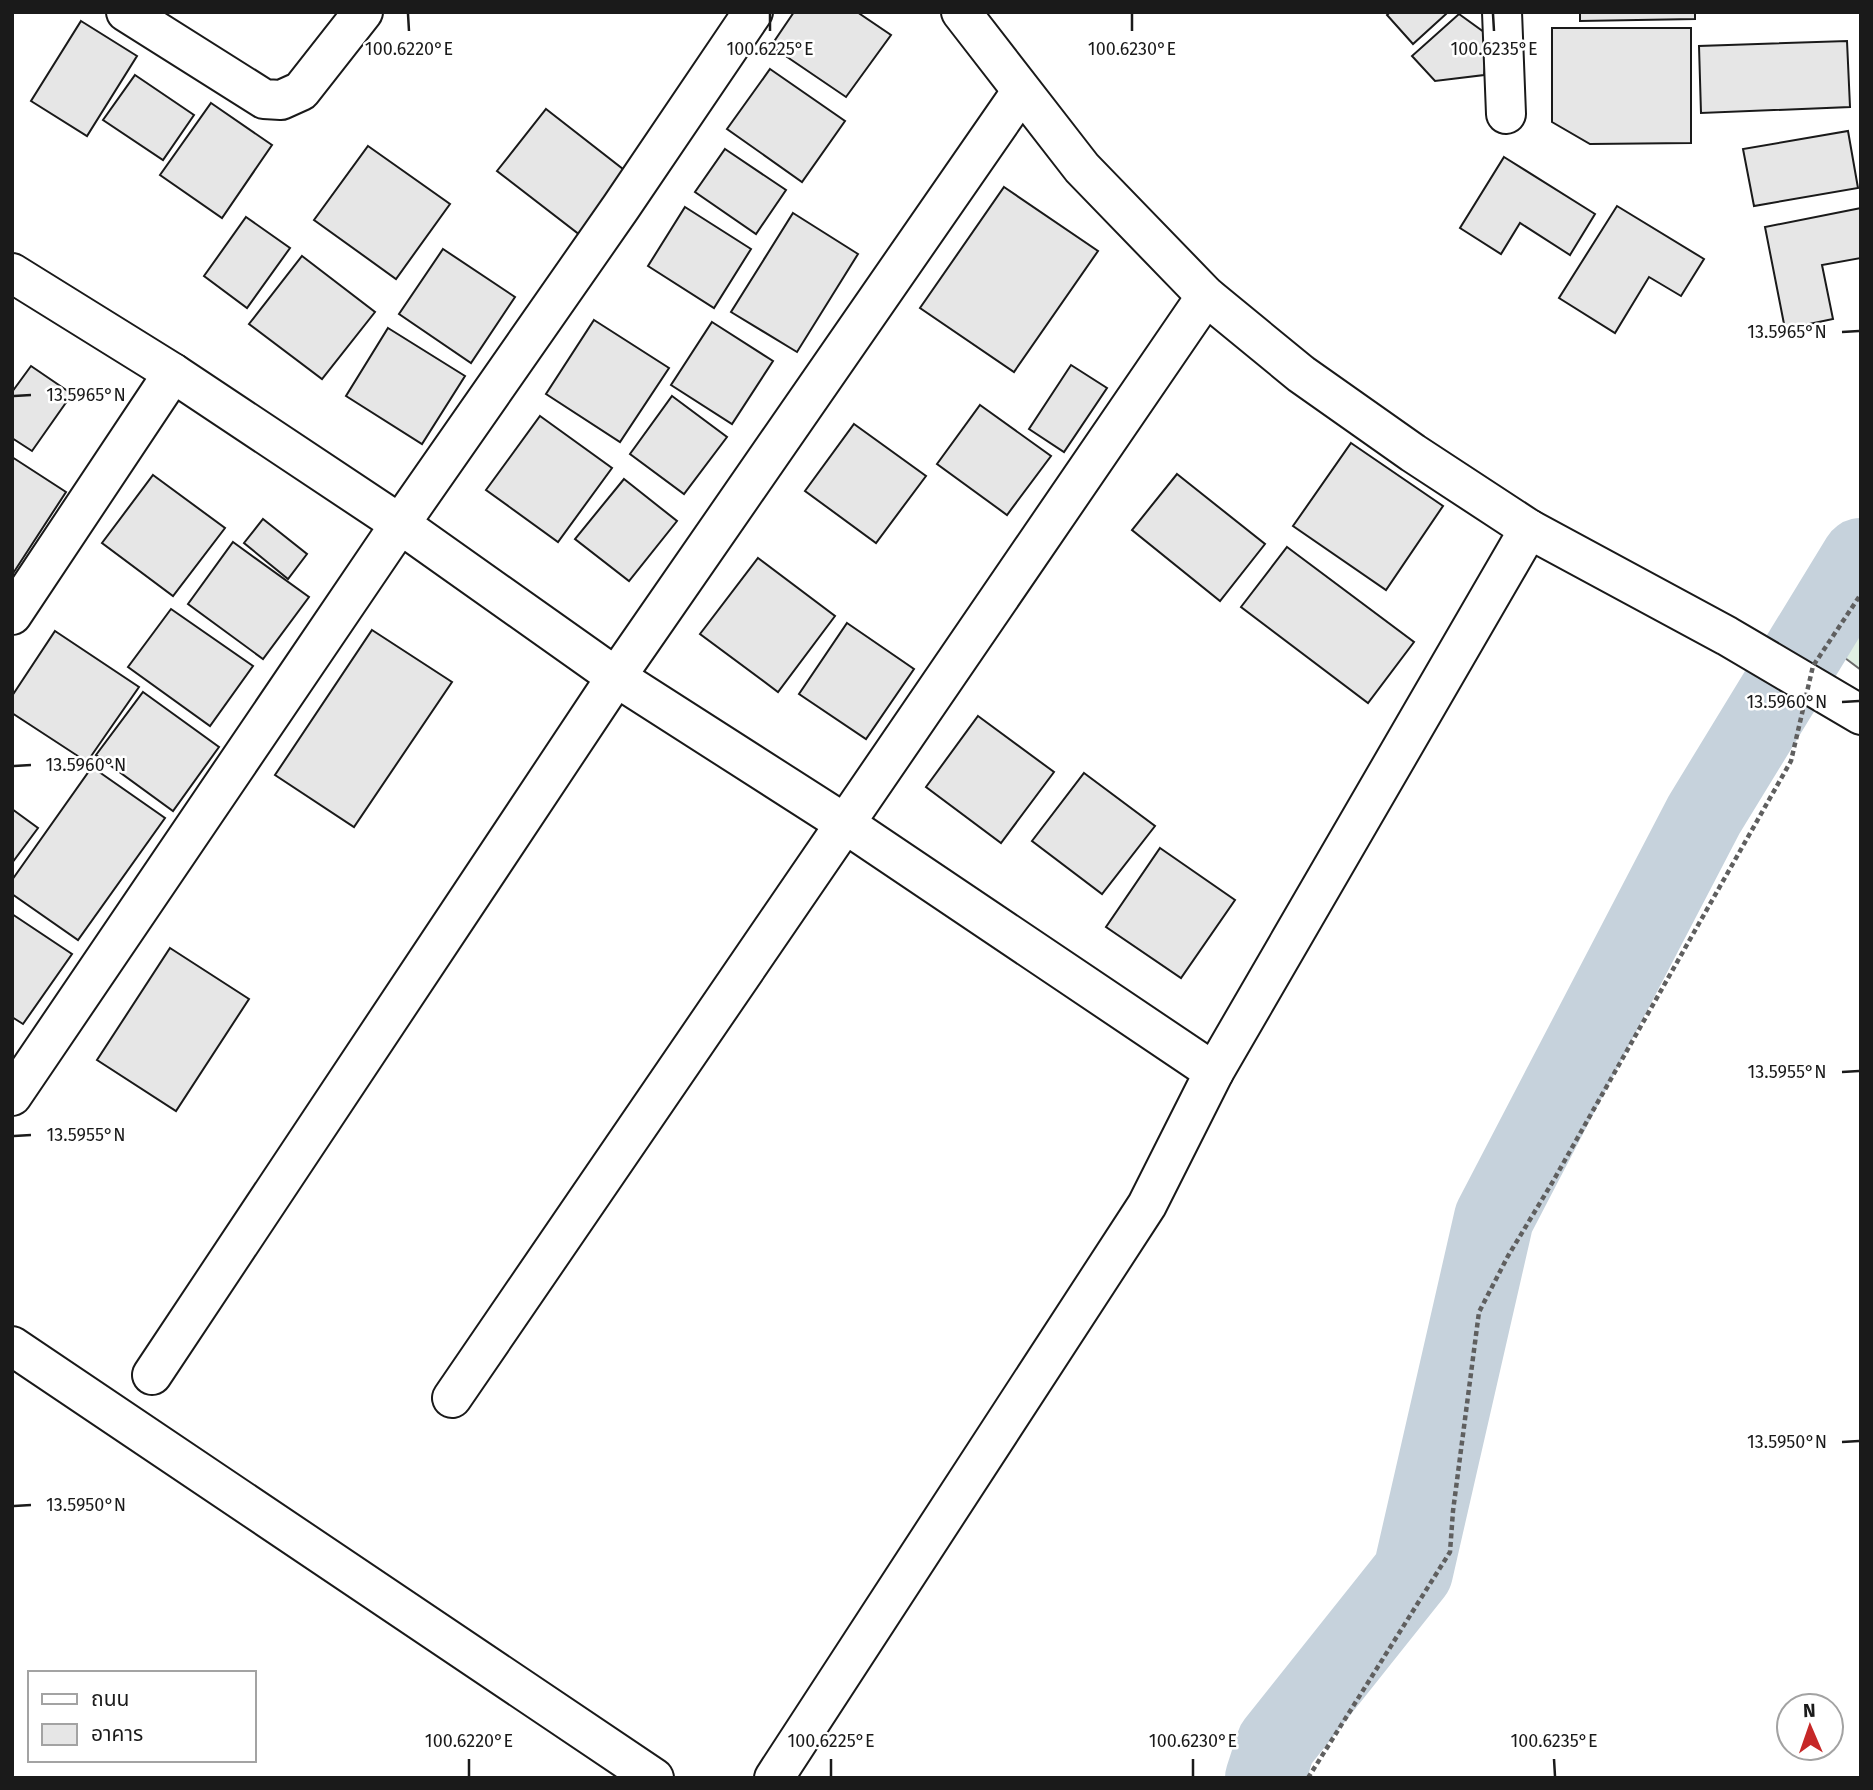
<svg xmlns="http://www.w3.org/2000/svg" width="1873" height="1790" font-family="'Fira Sans','Noto Sans Thai',sans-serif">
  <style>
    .green { fill: #e0efe3; stroke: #6a6a6a; stroke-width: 2 }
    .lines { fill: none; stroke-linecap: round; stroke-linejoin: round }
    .river { stroke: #c6d2dc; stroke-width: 80 }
    .building { fill: #e6e6e6; stroke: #1a1a1a; stroke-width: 2 }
    .street-casing { stroke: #1a1a1a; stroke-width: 42 }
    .street { stroke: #fff; stroke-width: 38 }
    .path-bridge { stroke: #5f5f5f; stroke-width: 4.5; stroke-dasharray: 5 3.5; stroke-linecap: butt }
    .ticks { fill: none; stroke: #1a1a1a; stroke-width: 2.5 }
    .ticks-label { font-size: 18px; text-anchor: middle; fill: #1a1a1a; stroke: #fff; stroke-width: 5; stroke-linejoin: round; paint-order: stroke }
  </style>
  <rect width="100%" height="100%" fill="#fff"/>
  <polygon class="green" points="1861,606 1861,670 1837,652"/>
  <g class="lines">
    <polyline class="river" points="1265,1778 1276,1744 1413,1572 1494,1218 1704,815 1861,558"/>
  </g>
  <g class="building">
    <polygon points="794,12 857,12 891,35 846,97 771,46"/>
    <polygon points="1390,12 1445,12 1446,14 1413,44 1387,15"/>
    <polygon points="1580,12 1695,12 1695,19 1580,21"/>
    <polygon points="1459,14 1488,35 1484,75 1435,81 1412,56"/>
    <polygon points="81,21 137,56 87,136 31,101"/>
    <polygon points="1552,28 1691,28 1691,143 1590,144 1552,122"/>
    <polygon points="1847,41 1850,107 1701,113 1699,46"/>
    <polygon points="770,69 845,121 802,182 727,129"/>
    <polygon points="135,75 194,115 163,160 103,120"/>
    <polygon points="211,103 272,145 222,218 160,175"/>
    <polygon points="546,109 628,173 580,235 497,171"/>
    <polygon points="1848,131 1858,188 1754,206 1743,149"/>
    <polygon points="368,146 450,204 396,279 314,220"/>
    <polygon points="725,149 786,190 756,234 695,192"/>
    <polygon points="1504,157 1595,214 1570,255 1520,223 1501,254 1460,228"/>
    <polygon points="1004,187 1098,251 1014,372 920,308"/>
    <polygon points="1617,206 1704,259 1681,296 1649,277 1615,333 1559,298"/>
    <polygon points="685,207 751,249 714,308 648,266"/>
    <polygon points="1861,208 1861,258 1822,265 1833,319 1785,329 1765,227"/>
    <polygon points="793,213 858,254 797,352 731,312"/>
    <polygon points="246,217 290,248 247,308 204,276"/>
    <polygon points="443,249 515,297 471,363 399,314"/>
    <polygon points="302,256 375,312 322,379 249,324"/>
    <polygon points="594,320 669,368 620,442 546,394"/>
    <polygon points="712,322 773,361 732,424 671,385"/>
    <polygon points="388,328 465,376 422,444 346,396"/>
    <polygon points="1071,365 1107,388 1064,452 1029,429"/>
    <polygon points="31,366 72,394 32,451 12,438 12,392"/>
    <polygon points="672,396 727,437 684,494 630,454"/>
    <polygon points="980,405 1051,456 1007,515 937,464"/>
    <polygon points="540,416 612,468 558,542 486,490"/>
    <polygon points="854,424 926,476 876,543 805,491"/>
    <polygon points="1351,443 1443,506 1386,590 1293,526"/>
    <polygon points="12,457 66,492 12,575"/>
    <polygon points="1177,474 1265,544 1220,601 1132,530"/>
    <polygon points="153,475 225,528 173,596 102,543"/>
    <polygon points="624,479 677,521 629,581 575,539"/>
    <polygon points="263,519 307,554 288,579 244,543"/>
    <polygon points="233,542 309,597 263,659 188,604"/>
    <polygon points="1287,547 1414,642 1368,703 1241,607"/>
    <polygon points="758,558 835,616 778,692 700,634"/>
    <polygon points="171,609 253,666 210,726 128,667"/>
    <polygon points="847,623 914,669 866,739 799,694"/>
    <polygon points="372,630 452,682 354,827 275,775"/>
    <polygon points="55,631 139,687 87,762 12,713 12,696"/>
    <polygon points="143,692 219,747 173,811 96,755"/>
    <polygon points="978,716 1054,772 1001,843 926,787"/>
    <polygon points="92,767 165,818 78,940 12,894 12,880"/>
    <polygon points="1084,773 1155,826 1102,894 1032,841"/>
    <polygon points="12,809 38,828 12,863"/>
    <polygon points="1160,848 1235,900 1181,978 1106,927"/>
    <polygon points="12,914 72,954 23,1024 12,1017"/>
    <polygon points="170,948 249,999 176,1111 97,1060"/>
  </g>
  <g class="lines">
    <defs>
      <g id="street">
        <polyline points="126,12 264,99 281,100 301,91 363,12"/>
        <polyline points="961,12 1082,168 1206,296 1301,374 1413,453 1529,529 1727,636 1861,715"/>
        <polyline points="1502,12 1506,114"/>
        <polyline points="12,273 173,373 400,524 616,677 844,823 1214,1072 1147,1205 774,1778"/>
        <polyline points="12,615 173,373"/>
        <polyline points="1214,1072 1529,529"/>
        <polyline points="12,1096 400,524 621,207 753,12"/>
        <polyline points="12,1346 654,1778"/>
        <polyline points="152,1375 616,677 1021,92"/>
        <polyline points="452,1398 1206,296"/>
      </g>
    </defs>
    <use href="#street" class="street-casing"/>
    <use href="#street" class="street"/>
    <polyline class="path-bridge" points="1308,1778 1450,1552 1453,1511 1479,1312 1508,1256 1552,1183 1791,761 1813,666 1861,594"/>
  </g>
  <path class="ticks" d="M408,14l1,17M770,14v17M1132,14v17M1493,14l1,17M1842,332l17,-1M14,396l17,-1M1842,702l17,-1M14,766l17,-1M1842,1072l17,-1M14,1136l17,-1M1842,1442l17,-1M14,1506l17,-1M469,1759v17M831,1759v17M1193,1759v17M1554,1759l1,17"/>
  <g class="ticks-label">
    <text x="409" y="55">100.6220°E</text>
    <text x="770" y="55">100.6225°E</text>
    <text x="1132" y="55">100.6230°E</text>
    <text x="1494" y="55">100.6235°E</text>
    <text x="1787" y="338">13.5965°N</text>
    <text x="86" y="401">13.5965°N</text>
    <text x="1787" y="708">13.5960°N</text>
    <text x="86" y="771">13.5960°N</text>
    <text x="1787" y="1078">13.5955°N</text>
    <text x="86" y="1141">13.5955°N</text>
    <text x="1787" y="1448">13.5950°N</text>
    <text x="86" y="1511">13.5950°N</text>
    <text x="469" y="1747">100.6220°E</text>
    <text x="831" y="1747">100.6225°E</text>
    <text x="1193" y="1747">100.6230°E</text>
    <text x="1554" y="1747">100.6235°E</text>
  </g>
  <rect width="1873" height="1790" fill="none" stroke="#1a1a1a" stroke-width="28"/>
  <rect x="28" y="1671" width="228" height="91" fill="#ffffff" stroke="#a3a3a3" stroke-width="2"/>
  <rect x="42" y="1694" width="35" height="10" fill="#ffffff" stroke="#a3a3a3" stroke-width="2"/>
  <text x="91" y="1706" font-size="21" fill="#1a1a1a">ถนน</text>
  <rect x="42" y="1724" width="35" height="21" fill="#e6e6e6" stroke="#a3a3a3" stroke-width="2"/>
  <text x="91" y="1741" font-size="21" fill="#1a1a1a">อาคาร</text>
  <g transform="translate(1810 1727) rotate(358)"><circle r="33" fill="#ffffff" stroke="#a3a3a3" stroke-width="2"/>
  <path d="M0-5L12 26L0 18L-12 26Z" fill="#c62828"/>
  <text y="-10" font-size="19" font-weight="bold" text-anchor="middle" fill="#1a1a1a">N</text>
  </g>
</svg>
